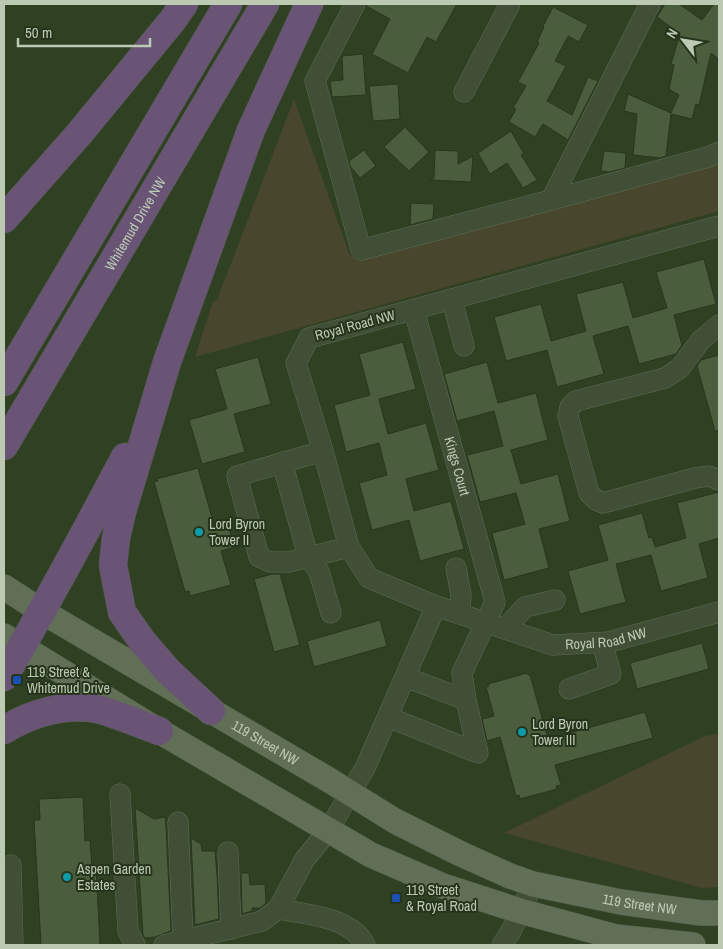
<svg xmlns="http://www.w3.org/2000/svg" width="723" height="949" font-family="'Archivo Narrow',sans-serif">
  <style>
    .green { fill: #48462d }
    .building { fill: #4a5d3d; stroke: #28361e }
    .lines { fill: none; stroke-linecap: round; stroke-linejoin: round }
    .minor-casing { stroke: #5f6d55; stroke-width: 21 }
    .major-casing { stroke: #4d5b44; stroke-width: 26 }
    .highway-casing { stroke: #4c5a42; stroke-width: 29 }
    .minor { stroke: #414f37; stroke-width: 20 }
    .major { stroke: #606f55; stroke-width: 25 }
    .highway { stroke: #695476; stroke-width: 28 }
    .culture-dot { fill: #0f9aa8; stroke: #26341c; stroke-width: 2 }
    .transit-dot { fill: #1a4fb4; stroke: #26341c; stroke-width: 2 }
    .labels { text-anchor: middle; stroke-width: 4; stroke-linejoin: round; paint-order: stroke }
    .street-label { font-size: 14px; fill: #bccab4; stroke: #26341c }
    .poi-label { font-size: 14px; fill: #bccab4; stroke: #26341c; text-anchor: start }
  </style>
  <rect width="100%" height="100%" fill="#2f4023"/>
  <g class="green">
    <polygon points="294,99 350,256 551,200 719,156 719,211 195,357 213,301 217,300"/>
    <polygon points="719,734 719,887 702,888 504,833 705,736"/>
  </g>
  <g class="building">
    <polygon points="367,4 457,4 436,42 427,37 408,73 372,54 390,19 366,6"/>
    <polygon points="665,4 679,4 702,20 714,4 719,4 719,59 711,53 699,105 696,104 692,119 671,114 666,156 660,158 633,155 637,114 624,111 628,94 671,113 679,95 669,89 674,65 671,64 680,34 657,17"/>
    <polygon points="553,7 588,25 579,42 568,36 555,61 566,66 547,101 572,115 588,77 598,81 568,140 543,124 535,137 509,122 516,109 513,108 526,86 518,82 539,43 537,42 544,27 543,26"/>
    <polygon points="363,54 366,95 332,97 330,81 343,80 342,56"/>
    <polygon points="398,84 400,119 373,121 369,86"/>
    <polygon points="405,127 429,152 409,171 384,147"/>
    <polygon points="511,131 524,154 521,155 537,180 523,188 507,163 490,174 478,153"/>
    <polygon points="364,150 376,166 360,178 350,166 349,161"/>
    <polygon points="435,150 458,151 458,164 473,156 471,182 430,180 434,178"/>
    <polygon points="604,151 626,153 625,168 609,172 601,171"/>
    <polygon points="411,203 434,204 433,219 410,225"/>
    <polygon points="704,259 716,304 674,315 682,345 676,354 639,364 628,326 593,336 604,374 557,387 547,350 506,361 494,317 541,304 551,341 586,331 576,294 623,282 633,318 667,308 656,272"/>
    <polygon points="403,342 416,389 379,399 388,434 426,423 439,470 406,479 414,511 451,501 464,549 420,561 409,520 372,530 359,483 387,475 379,443 346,452 334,405 370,395 359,354"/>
    <polygon points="719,355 719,430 715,431 697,366 701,360"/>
    <polygon points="258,357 271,404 234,414 245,452 202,464 189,420 227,409 215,369"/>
    <polygon points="487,362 498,403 536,393 548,440 511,450 521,484 558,474 570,521 539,529 549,568 504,580 492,533 525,524 516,493 480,502 467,455 503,446 494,411 457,421 444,374"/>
    <polygon points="198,468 215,528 228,524 234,547 221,551 231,585 190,596 189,591 185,592 154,482 158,481 157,479"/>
    <polygon points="719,492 719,538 699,544 708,578 661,591 651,555 616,564 626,602 580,614 568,571 608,560 598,525 642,513 649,538 652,537 655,547 686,538 677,503"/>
    <polygon points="272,574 280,574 300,645 274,652 254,579"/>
    <polygon points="380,620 387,646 314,667 307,641"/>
    <polygon points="702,643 709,669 637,689 630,663"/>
    <polygon points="527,673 528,675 530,675 548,739 645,712 653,738 555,765 561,785 556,786 557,789 520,799 519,795 516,796 500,737 487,741 482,719 494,716 486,687 489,686 488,684"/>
    <polygon points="83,797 85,841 90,840 92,867 96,867 100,945 41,945 34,820 40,820 39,799"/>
    <polygon points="135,808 154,819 165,817 166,826 171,931 155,937 145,938 143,935"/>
    <polygon points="191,838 201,844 202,851 215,851 217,875 219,919 195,925"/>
    <polygon points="241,873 249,873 250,885 265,884 266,903 260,908 252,908 252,911 242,914"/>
  </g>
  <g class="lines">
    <defs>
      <g id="minor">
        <polyline points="355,4 315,81 361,250 551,200"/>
        <polyline points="650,4 551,200 708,157 719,152"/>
        <polyline points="464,92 510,4"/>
        <path id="s1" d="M719,226l-410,112 -13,25 27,88 26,96 20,31 67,28 117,39 56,-3 110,-30"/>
        <polyline points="452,299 464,346"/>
        <path id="s2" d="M414,310l81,292 -33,71 4,27"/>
        <polyline points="719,325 701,340 680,368 665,378 576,401 570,407 568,416 589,493 596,500 603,503 695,478 709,476 719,480"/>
        <polyline points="323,451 237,476 259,557 270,562 289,562 349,547"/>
        <polyline points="282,462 308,556 319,572 331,613"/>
        <polyline points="456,568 461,595 460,614"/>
        <polyline points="505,629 525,607 555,600"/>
        <polyline points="569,689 611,674 602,643"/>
        <polyline points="388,717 478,753 466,700 405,677"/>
        <polyline points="120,794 128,931 135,945"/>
        <polyline points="178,822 183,941"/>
        <polyline points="228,852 231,929"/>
        <polyline points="4,877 11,865 13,945"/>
        <path d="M278,909c28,5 74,8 87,36"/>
        <polyline points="164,945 262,921 278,909 305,859 328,831 366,766 436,606"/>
        <polyline points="502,945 511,931 533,884"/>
      </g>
      <g id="major">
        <path id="s3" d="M4,587l37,24 288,169 66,41 66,33 49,22 23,8 88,18 80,11h18"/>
        <polyline points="4,636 159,731 371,855 443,886 520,911 616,937 693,945"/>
      </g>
      <g id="highway">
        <polyline points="4,219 79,134 172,21 184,4"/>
        <polyline points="4,382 228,4"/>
        <path id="s4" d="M4,446l261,-442"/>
        <path d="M4,677c42,-72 82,-146 121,-220"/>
        <polyline points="211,711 168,671 142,641 122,612 113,565 116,538 122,512 167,362 251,130 309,4"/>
        <path d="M4,730c27,-17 64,-28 97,-20 19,6 39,14 58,21"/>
      </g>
    </defs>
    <use href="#minor" class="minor-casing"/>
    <use href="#major" class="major-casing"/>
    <use href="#highway" class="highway-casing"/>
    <use href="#minor" class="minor"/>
    <use href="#major" class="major"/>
    <use href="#highway" class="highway"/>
  </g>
  <g class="culture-dot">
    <circle cx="199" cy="532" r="5"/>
    <circle cx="522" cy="732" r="5"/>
    <circle cx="67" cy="877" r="5"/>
  </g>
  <g class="transit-dot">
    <rect x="12" y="675" width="10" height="10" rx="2.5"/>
    <rect x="391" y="893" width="10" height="10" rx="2.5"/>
  </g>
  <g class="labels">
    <g class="street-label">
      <text dy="5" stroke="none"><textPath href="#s4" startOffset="258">Whitemud Drive NW</textPath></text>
      <text transform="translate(355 325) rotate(-15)" y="5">Royal Road NW</text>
      <text dy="5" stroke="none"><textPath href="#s2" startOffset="162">Kings Court</textPath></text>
      <text dy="5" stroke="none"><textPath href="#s1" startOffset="931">Royal Road NW</textPath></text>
      <text dy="5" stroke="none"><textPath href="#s3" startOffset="304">119 Street NW</textPath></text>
      <text dy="5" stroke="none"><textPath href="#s3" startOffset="716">119 Street NW</textPath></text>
    </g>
    <g class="poi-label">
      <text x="209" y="529">Lord Byron<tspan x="209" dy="16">Tower II</tspan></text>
      <text x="27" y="677">119 Street &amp;<tspan x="27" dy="16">Whitemud Drive</tspan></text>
      <text x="532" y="729">Lord Byron<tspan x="532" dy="16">Tower III</tspan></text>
      <text x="77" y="874">Aspen Garden<tspan x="77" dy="16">Estates</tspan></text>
      <text x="406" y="895">119 Street<tspan x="406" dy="16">&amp; Royal Road</tspan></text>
    </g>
  </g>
  <rect width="723" height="949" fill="none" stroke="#bccab4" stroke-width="10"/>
  <g transform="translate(683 40) rotate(301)" stroke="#26341c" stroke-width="4" paint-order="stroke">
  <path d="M0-4L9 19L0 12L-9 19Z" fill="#bccab4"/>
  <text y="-8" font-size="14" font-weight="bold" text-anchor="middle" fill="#bccab4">N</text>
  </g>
  <path d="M18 38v8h132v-8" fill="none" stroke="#bccab4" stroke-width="2.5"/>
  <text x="25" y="38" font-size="15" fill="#bccab4" stroke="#26341c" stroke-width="4" paint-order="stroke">50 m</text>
</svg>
